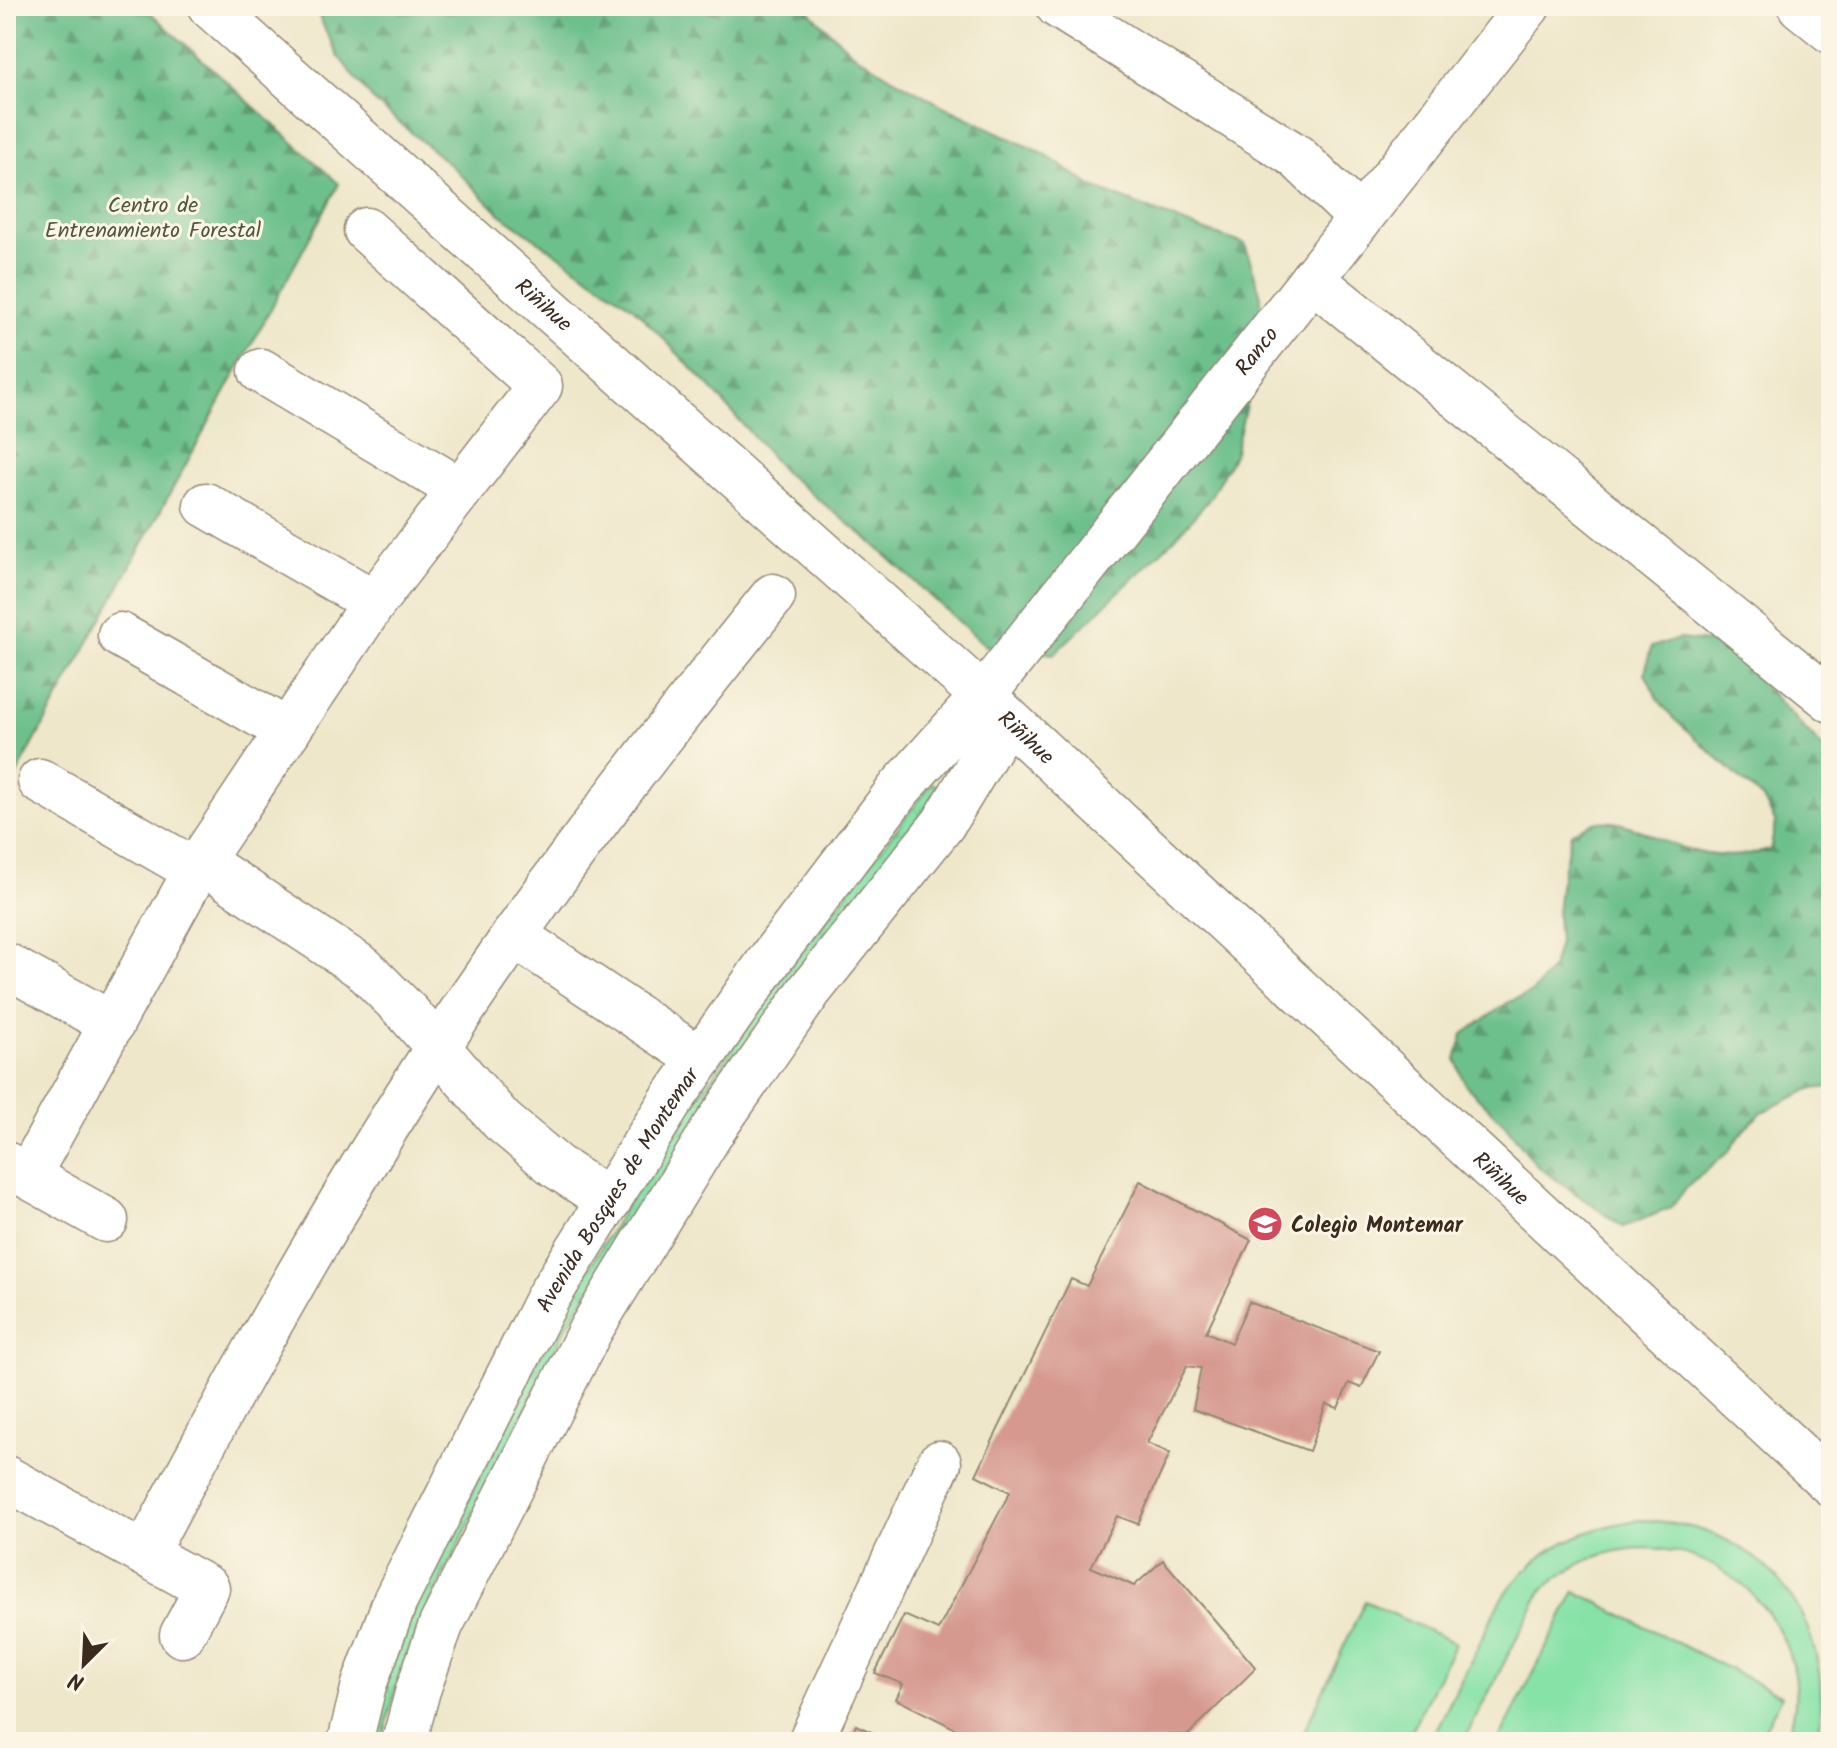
<svg xmlns="http://www.w3.org/2000/svg" width="1837" height="1748" font-family="Kalam,sans-serif">
  <style>
    .grass { fill: url(#grass-tufts); stroke: #618663; stroke-width: 2 }
    .forest { fill: url(#forest-firs); stroke: #547555; stroke-width: 2 }
    .green { fill: #87e2a8; stroke: #618663; stroke-width: 2 }
    .building { fill: #d69990 }
    .lines { fill: none; stroke-linecap: round; stroke-linejoin: round }
    .minor-casing { stroke: #948874; stroke-width: 47 }
    .minor { stroke: #fff; stroke-width: 44 }
    .labels { text-anchor: middle; stroke-width: 6; stroke-linejoin: round; paint-order: stroke }
    .park-label { font-size: 22px; fill: #4e5840; stroke: #fcf5e5 }
    .street-label { font-size: 22px; fill: #3b2a1e; stroke: #fcf5e5 }
    .poi-label { font-size: 22px; font-weight: bold; fill: #3b2a1e; stroke: #fcf5e5; text-anchor: start }
  </style>
  <defs>
    <pattern id="grass-tufts" width="24" height="20" patternUnits="userSpaceOnUse" patternTransform="scale(2)"><rect width="24" height="20" fill="#87e2a8"/><path d="M3 7l-1-3M5 7V3M7 7l1-3M15 17l-1-3M17 17v-4M19 17l1-3" fill="none" stroke="#75c290"/></pattern>
    <pattern id="forest-firs" width="22" height="20" patternUnits="userSpaceOnUse" patternTransform="scale(2)"><rect width="22" height="20" fill="#6dc08c"/><path d="M5 1l3.5 6h-7zM16 11l3.5 6h-7z" fill="#5b9c72"/></pattern>
  </defs>
  <rect width="100%" height="100%" fill="#fcf5e5"/>
  <filter id="ink" filterUnits="userSpaceOnUse"><feTurbulence type="fractalNoise" baseFrequency=".0125" numOctaves="2"/><feDisplacementMap in="SourceGraphic" scale="16" xChannelSelector="R" yChannelSelector="G"/><feConvolveMatrix kernelMatrix="1 2 1 2 8 2 1 2 1" color-interpolation-filters="sRGB"/></filter>
  <filter id="wash" filterUnits="userSpaceOnUse"><feTurbulence type="fractalNoise" baseFrequency=".006" numOctaves="4" result="noise"/><feDisplacementMap in="SourceGraphic" scale="32" xChannelSelector="R" yChannelSelector="G"/><feGaussianBlur stdDeviation="1.8" result="paint"/><feColorMatrix in="noise" values="0 0 0 0 0 0 0 0 0 0 0 0 0 0 0 0 0 1.4 0 .05"/><feComposite in="paint" operator="in"/></filter>
  <g filter="url(#wash)">
    <rect width="100%" height="100%" fill="#eee7ca"/>
    <polygon class="grass" points="932,783 941,789 794,980 629,1226 564,1331 427,1609 400,1672 382,1742 371,1742 390,1668 417,1604 553,1328 652,1162 785,973"/>
    <g class="forest">
      <polygon points="6,6 143,6 339,184 6,794"/>
      <polygon points="314,6 804,6 850,51 894,79 943,106 1044,154 1093,187 1197,228 1245,244 1261,296 1258,355 1234,455 1208,501 1174,539 1054,654 986,646 869,540 783,471 711,388 633,307 500,214 458,172 373,100 338,56"/>
      <path d="M1679,639l28,3 29,14 95,101v330l-21,2 -48,23 -19,19 -15,21 -42,36 -15,20 -48,19 -86,-61 -32,-42 -39,-38 -10,-26 7,-26 46,-32 24,-10 19,-24 7,-26 -2,-28 3,-27 11,-54c7,-3 15,-8 23,-10 28,-8 63,18 89,25 30,10 56,10 87,2l6,-27 -13,-24 -90,-81 -16,-20 -12,-25 6,-26z"/>
    </g>
    <g class="green">
      <path d="M1640,1520c126,4 197,98 178,222h-34c14,-29 15,-58 5,-88 -25,-75 -107,-123 -184,-100 -24,7 -44,20 -63,36l-79,152h-33c16,-31 31,-62 47,-93 8,-17 15,-34 25,-50 31,-49 83,-72 138,-79z"/>
      <polygon points="1575,1591 1782,1696 1758,1742 1498,1742"/>
      <polygon points="1365,1601 1455,1643 1406,1742 1299,1742"/>
    </g>
    <g id="blocks">
      <g class="building">
        <polygon points="1140,1181 1251,1240 1206,1332 1231,1343 1249,1302 1379,1351 1361,1388 1349,1383 1338,1408 1326,1404 1309,1451 1193,1409 1201,1368 1187,1366 1147,1443 1170,1453 1138,1524 1117,1516 1091,1567 1134,1586 1163,1560 1256,1668 1181,1742 982,1742 896,1699 903,1684 875,1673 904,1615 938,1630 1010,1492 976,1475 1071,1279 1087,1286"/>
        <polygon points="856,1725 893,1742 848,1742"/>
      </g>
    </g>
  </g>
  <g filter="url(#ink)">
    <use href="#blocks" fill-opacity="0" stroke="#948874" stroke-width="2"/>
    <g class="lines">
      <defs>
        <g id="minor">
          <path id="s1" d="M210,6l773,690 848,788"/>
          <polyline points="1058,6 1296,156 1360,218"/>
          <polyline points="1800,6 1831,31"/>
          <polyline points="1312,279 1831,700"/>
          <polyline points="261,371 460,490"/>
          <polyline points="206,505 374,602"/>
          <polyline points="120,635 288,731"/>
          <polyline points="40,781 196,871"/>
          <polyline points="201,861 363,968 407,1012 502,1121 556,1166 609,1201"/>
          <polyline points="514,935 700,1059"/>
          <polyline points="6,965 112,1024"/>
          <polyline points="6,1164 106,1220"/>
          <polyline points="28,1176 201,861 374,602 540,386 366,230"/>
          <polyline points="6,1478 207,1588 182,1635"/>
          <path d="M145,1554c91,-173 186,-344 293,-507 103,-157 217,-305 335,-451"/>
          <path id="s2" d="M350,1742l14,-57 31,-84 153,-304 123,-196 103,-147 126,-166 83,-92 545,-690"/>
          <polyline points="404,1742 418,1690 441,1625 591,1329 713,1130 810,990 943,824 1007,718"/>
          <polyline points="810,1742 939,1463"/>
        </g>
      </defs>
      <use href="#minor" class="minor-casing"/>
      <use href="#minor" class="minor"/>
    </g>
  </g>
  <defs>
    <symbol id="school-disc" viewBox="-11 -11 22 22"><circle r="9.5" fill="#d1495b" stroke="#fcf5e5"/><path d="M0-5L7-2L0 1L-7-2ZM-4 1L0 2.5L4 1V4Q0 6-4 4Z" fill="#fff"/></symbol>
  </defs>
  <g fill-rule="evenodd">
    <use href="#school-disc" x="1245" y="1204" width="40" height="40"/>
  </g>
  <g class="labels">
    <g class="park-label">
      <text x="153" y="212">Centro de<tspan x="153" dy="25">Entrenamiento Forestal</tspan></text>
    </g>
    <g class="street-label">
      <text dy="8" stroke="none"><textPath href="#s1" startOffset="448">Riñihue</textPath></text>
      <text dy="8" stroke="none"><textPath href="#s2" startOffset="1672">Ranco</textPath></text>
      <text dy="8" stroke="none"><textPath href="#s1" startOffset="1096">Riñihue</textPath></text>
      <text dy="8" stroke="none"><textPath href="#s1" startOffset="1744">Riñihue</textPath></text>
      <text dy="8" stroke="none"><textPath href="#s2" startOffset="616">Avenida Bosques de Montemar</textPath></text>
    </g>
    <g class="poi-label">
      <text x="1291" y="1232">Colegio Montemar</text>
    </g>
  </g>
  <rect width="1837" height="1748" fill="none" stroke="#fcf5e5" stroke-width="32"/>
  <g transform="translate(84 1664) rotate(204)" stroke="#fcf5e5" stroke-width="6" paint-order="stroke">
  <path d="M0-6L14 30L0 20L-14 30Z" fill="#3b2a1e"/>
  <text y="-12" font-size="22" font-weight="bold" text-anchor="middle" fill="#3b2a1e">N</text>
  </g>
</svg>
